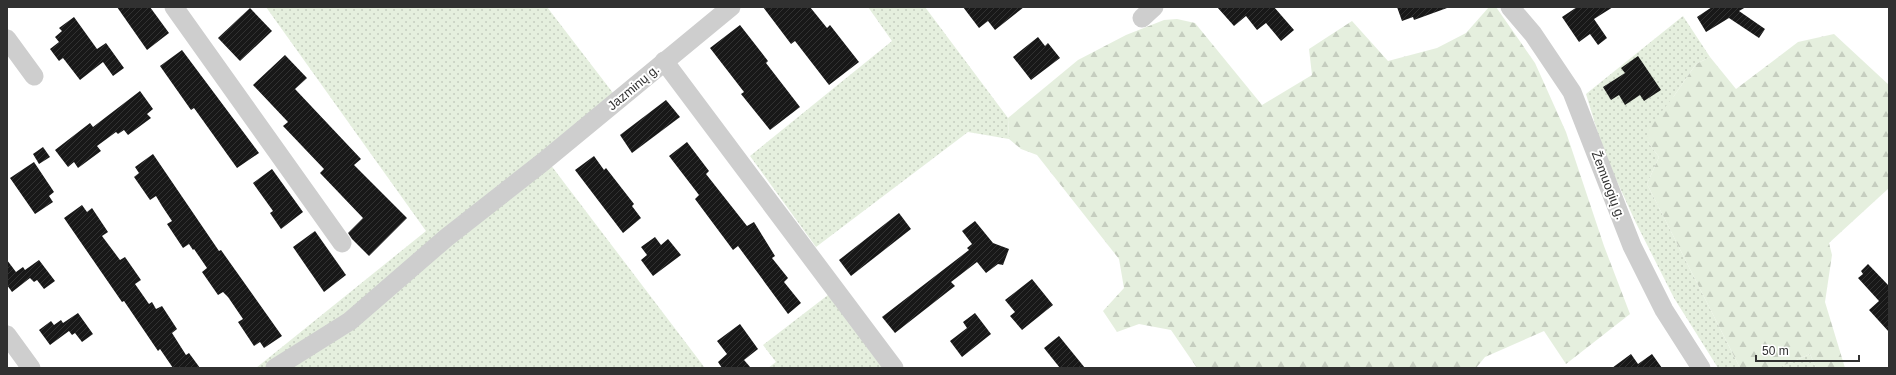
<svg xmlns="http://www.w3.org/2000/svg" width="1896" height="375" font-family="Helvetica,sans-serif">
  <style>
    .grass { fill: url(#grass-dots) }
    .forest { fill: url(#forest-firs) }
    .building { fill: url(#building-hatch) }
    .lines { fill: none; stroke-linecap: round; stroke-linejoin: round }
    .minor { stroke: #cecece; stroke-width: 19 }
    .labels { text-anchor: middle; stroke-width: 4; stroke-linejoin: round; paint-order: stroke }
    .street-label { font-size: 13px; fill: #313131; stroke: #fff }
  </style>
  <defs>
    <pattern id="grass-dots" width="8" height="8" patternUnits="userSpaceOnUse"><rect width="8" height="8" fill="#e5efde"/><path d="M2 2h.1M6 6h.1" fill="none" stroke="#c5cdbf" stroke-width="1.8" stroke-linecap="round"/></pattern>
    <pattern id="forest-firs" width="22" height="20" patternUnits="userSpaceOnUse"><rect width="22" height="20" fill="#e5efde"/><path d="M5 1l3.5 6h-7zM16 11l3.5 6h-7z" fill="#c5cdbf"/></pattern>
    <pattern id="building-hatch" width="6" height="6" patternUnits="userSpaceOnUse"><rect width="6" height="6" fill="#181818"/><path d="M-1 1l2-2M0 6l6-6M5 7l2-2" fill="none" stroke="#313131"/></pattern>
  </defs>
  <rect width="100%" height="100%" fill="#fff"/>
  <g class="grass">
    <polygon points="266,7 547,7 623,106 550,164 705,368 256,368 426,231"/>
    <polygon points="868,7 925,7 1008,118 1009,139 968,132 816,247 750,156 892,41"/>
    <polygon points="1683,16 1710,57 1696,64 1674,96 1648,142 1659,157 1647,184 1740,368 1718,368 1674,298 1636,223 1604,153 1586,94"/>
    <polygon points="828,295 884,368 768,368 776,362 763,345"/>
    <polygon points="1810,354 1816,368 1778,368"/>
  </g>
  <g class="forest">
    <polygon points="1489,7 1496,7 1535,63 1566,132 1604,246 1630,314 1566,364 1544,331 1485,357 1476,368 1197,368 1171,330 1139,324 1117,332 1103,311 1124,288 1119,259 1037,155 1021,149 1009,139 1008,118 1078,60 1126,35 1164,20 1177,19 1195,23 1262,105 1312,75 1309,49 1352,21 1388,61 1437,48 1466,33"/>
    <polygon points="1834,34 1889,85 1889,188 1829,243 1832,255 1825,302 1845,368 1816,368 1810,354 1778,368 1740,368 1647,184 1659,157 1648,142 1647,130 1674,96 1696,64 1710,57 1736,89 1798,42"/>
  </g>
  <g class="building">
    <polygon points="117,7 150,7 169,33 147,50"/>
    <polygon points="763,7 810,7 827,28 830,25 859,62 829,85 795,41 791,44"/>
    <polygon points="963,7 1024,7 995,30 988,21 979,28"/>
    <polygon points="1217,7 1274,7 1294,30 1281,41 1266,23 1257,30 1246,16 1234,26"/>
    <polygon points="1397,7 1447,7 1447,8 1414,20 1413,17 1402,21"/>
    <polygon points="1577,7 1613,7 1594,19 1607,38 1598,45 1590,34 1579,42 1562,17"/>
    <polygon points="1712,7 1746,7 1739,11 1765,29 1759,38 1729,18 1706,32 1697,17"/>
    <polygon points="250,8 272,31 240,61 218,38"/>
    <polygon points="74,17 97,49 106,43 124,68 113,76 103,62 80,80 63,58 59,61 50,49 59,42 55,37 62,31 59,28"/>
    <polygon points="740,25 768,61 766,63 800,107 770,130 741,94 744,92 710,48"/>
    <polygon points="1038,37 1045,46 1048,43 1060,58 1031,80 1013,57"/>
    <polygon points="182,50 259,153 237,168 194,108 191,110 160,66"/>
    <polygon points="285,55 307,78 295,89 361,159 354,165 407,218 369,256 352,239 348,233 363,218 320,173 324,169 283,126 288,122 253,85"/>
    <polygon points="1638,56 1661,90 1644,101 1640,95 1625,105 1619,95 1611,100 1603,87 1625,73 1621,68"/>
    <polygon points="140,91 153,109 147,114 151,118 128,135 124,130 118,134 116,132 97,146 101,151 78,168 74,162 68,167 55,150 90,123 93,127"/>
    <polygon points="666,100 680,117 632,153 620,135"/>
    <polygon points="687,142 709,171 706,174 747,226 754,222 775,256 772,258 788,278 784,282 801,303 788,314 738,246 733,250 695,199 699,195 669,156"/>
    <polygon points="43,147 50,157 39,164 33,154"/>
    <polygon points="153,154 219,251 221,250 282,336 264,348 260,342 254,346 238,322 243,319 228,297 223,292 218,295 202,272 207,268 194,249 193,250 189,244 183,248 167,224 172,221 162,206 156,196 150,200 134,177 139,173 135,167"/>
    <polygon points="594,156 604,170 606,168 634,204 632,206 641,218 623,233 575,170"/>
    <polygon points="34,162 54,192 49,196 53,202 35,214 10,178"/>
    <polygon points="272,169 303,212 281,229 270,213 273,211 253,183"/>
    <polygon points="82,205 87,212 92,208 108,232 102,236 120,260 125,257 141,280 135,284 149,304 152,302 156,309 162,306 177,329 172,333 186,355 189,353 200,368 173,368 160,349 158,351 124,301 122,302 64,218"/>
    <polygon points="899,213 911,229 851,276 839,260"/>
    <polygon points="975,221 993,243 1009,249 1003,265 998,264 986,273 977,262 951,282 955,286 895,333 882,317 969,250 967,248 972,244 962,231"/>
    <polygon points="315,231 346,275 324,292 293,247"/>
    <polygon points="655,237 661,245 668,239 681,255 653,276 641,260 647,255 641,247"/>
    <polygon points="7,260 16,272 23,267 25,270 39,260 55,281 44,289 37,280 34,282 30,278 12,292 7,285"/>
    <polygon points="1868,264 1889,286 1889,332 1869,310 1879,301 1858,278 1863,274 1861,271"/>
    <polygon points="1032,279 1053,305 1022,330 1010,316 1015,312 1005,300"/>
    <polygon points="78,313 93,334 82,342 75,333 72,335 69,331 50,345 39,330 51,321 54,325 61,320 63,323"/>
    <polygon points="975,313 991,334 962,357 950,341 967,328 963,322"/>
    <polygon points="740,324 758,349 744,360 751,368 722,368 718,362 727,354 717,341"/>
    <polygon points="1059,336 1085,368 1060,368 1044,348"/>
    <polygon points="1631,354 1638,364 1652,354 1662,368 1612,368"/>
  </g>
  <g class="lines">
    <g class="minor">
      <polyline points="174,7 342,243"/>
      <polyline points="1510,7 1533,34 1572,92 1632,246 1664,310 1701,368"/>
      <polyline points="1142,18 1154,7"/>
      <polyline points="7,39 34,76"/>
      <polyline points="664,61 894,368"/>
      <polyline points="7,335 31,368"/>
      <polyline points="275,368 350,321 446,238 543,162 731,7"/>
    </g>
  </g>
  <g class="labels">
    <g class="street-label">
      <text transform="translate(633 87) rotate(-40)" y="5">Jazminų g.</text>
      <text transform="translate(1609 185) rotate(69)" y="5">Žemuogių g.</text>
    </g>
  </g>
  <rect width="1896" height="375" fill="none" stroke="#313131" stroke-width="16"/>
  <path d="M1756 355v6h103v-6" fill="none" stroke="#313131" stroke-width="2"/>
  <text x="1762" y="355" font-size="12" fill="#313131" stroke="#ffffff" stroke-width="3" paint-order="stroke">50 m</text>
</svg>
